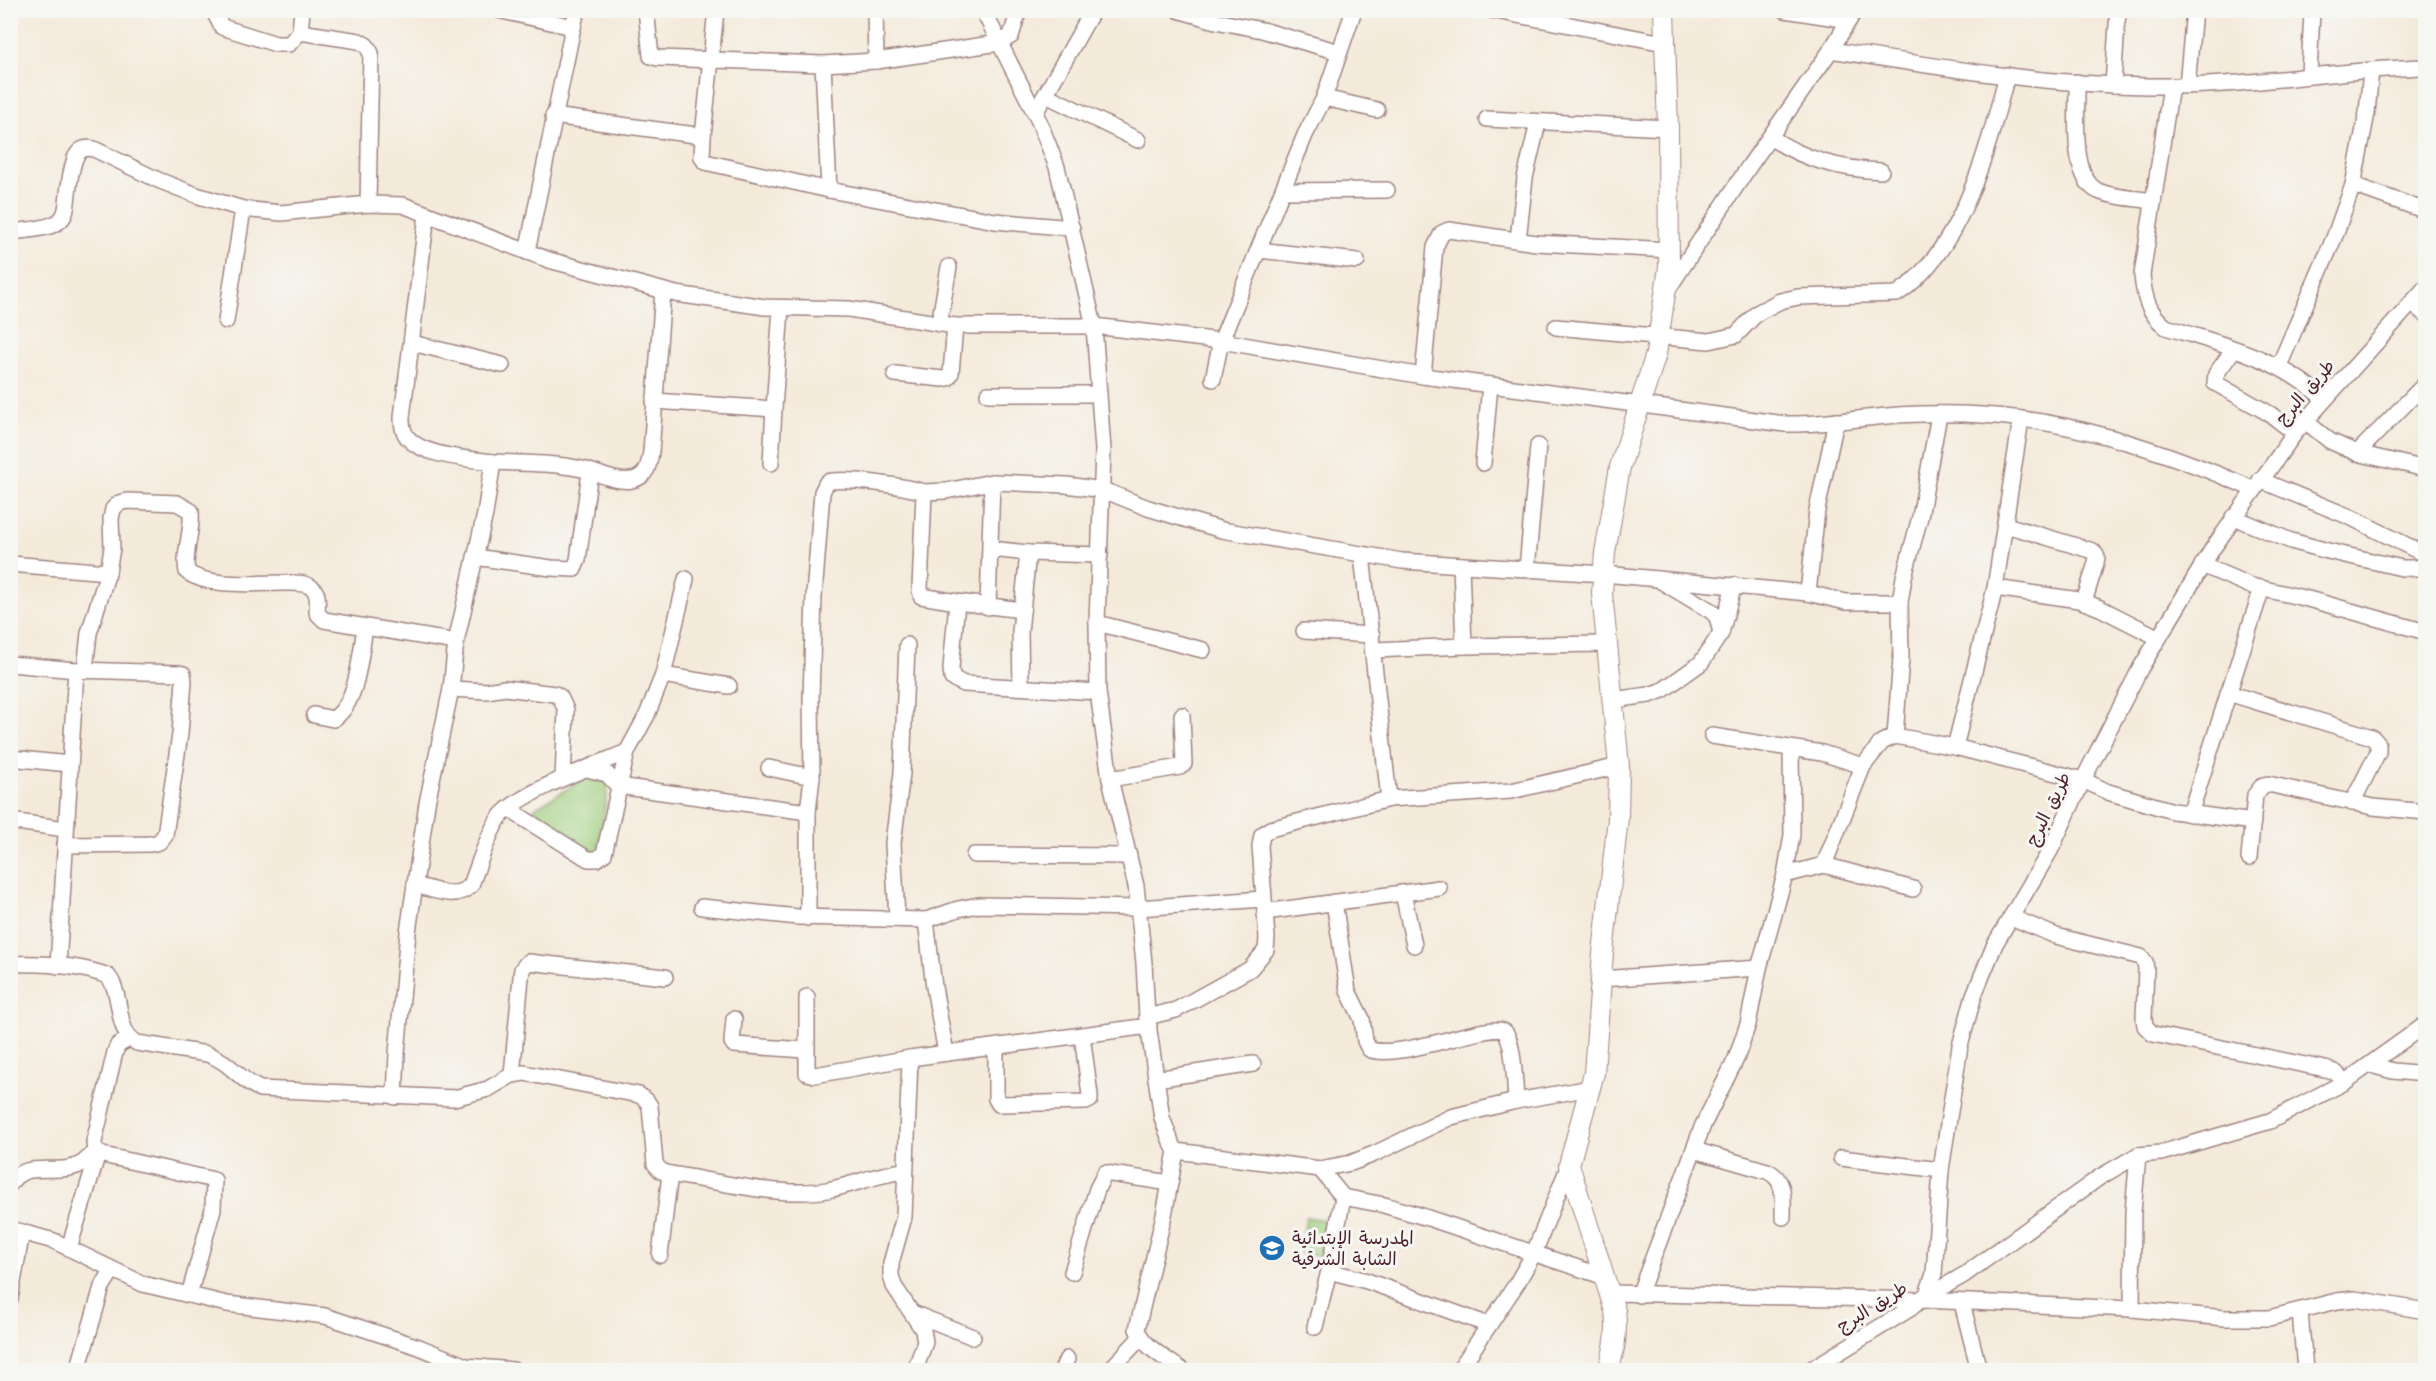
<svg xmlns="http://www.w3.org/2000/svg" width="2436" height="1381" font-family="Kalam,'Playpen Sans Arabic',sans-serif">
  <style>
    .green { fill: #9fcd7b; stroke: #747653; stroke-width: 1.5 }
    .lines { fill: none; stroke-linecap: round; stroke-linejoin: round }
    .minor-casing { stroke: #9f8482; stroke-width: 18 }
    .major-casing { stroke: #9f8482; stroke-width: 22 }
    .minor { stroke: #fff; stroke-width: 15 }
    .major { stroke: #fff; stroke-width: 20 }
    .labels { text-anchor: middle; stroke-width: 6; stroke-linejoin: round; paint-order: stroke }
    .street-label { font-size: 18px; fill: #4a1f2b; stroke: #f6f6f2 }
    .poi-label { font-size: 18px; fill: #4a1f2b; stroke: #f6f6f2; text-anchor: start }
  </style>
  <rect width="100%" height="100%" fill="#f6f6f2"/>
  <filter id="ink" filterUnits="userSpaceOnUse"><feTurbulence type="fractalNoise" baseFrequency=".0167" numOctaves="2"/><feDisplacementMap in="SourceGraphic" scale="12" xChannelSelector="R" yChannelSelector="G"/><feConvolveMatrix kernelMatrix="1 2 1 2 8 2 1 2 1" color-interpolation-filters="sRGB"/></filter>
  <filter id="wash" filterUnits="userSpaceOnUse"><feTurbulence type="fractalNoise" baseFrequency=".008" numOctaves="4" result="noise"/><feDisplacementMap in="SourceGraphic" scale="24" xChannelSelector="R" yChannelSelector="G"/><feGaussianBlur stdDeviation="1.35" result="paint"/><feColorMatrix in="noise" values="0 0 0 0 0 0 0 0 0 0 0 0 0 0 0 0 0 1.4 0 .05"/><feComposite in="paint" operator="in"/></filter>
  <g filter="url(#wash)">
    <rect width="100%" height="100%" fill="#f4eada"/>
    <g class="green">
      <polygon points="588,777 592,777 606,783 608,787 599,847 594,853 589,853 532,813 536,807"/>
      <polygon points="1306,1217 1325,1220 1320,1256 1301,1254"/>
    </g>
  </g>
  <g filter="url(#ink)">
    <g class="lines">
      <defs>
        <g id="minor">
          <polyline points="213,10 222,27 276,44 289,44 300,32"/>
          <polyline points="302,10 300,32 359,41 366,45 371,53 368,204"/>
          <polyline points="498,10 573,27 527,252"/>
          <polyline points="646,10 651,56 658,58 823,64 876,61 999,43 1011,36 1019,10"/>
          <polyline points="716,10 703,136 702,157 705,162 829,190 995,221 1072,228"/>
          <polyline points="875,10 876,61"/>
          <path d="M983,10l56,111 18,46 37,159 9,124 -6,173 1,69 12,87 26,107 8,77 3,54 15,101 9,24 5,9 -12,64 -27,114c5,17 31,31 45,41"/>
          <polyline points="1178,10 1216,21 1262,30 1339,52"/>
          <polyline points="1491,10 1664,43"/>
          <polyline points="1785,10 1849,20"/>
          <polyline points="573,27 577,10"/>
          <path d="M1831,50c112,18 226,37 340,36 85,0 169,-17 255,-19"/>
          <polyline points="823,64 829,190"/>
          <polyline points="2309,75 2312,10"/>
          <path d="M2077,82c1,28 -8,95 21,109 16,7 38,7 55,10"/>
          <polyline points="2113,85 2118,10"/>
          <path d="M2171,86l-29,189c2,22 6,38 24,52 58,18 113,31 158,72"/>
          <polyline points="2187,86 2194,10"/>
          <polyline points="1046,95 1138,140"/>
          <polyline points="1324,98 1377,110"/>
          <polyline points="1035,113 1093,10"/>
          <polyline points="553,116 703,136"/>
          <polyline points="1487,119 1668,128"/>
          <path d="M1770,137c34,23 70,32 111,34"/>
          <polyline points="2353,185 2426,211"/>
          <polyline points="1283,191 1387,190"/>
          <path d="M10,232c77,-6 47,-18 65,-74 5,-9 9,-11 19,-9l64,31 38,15 47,14 38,4 87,-9 35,1 146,55 127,34 89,13 84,2 106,17h139l127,15 202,35 362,48c28,1 54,-3 82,-6 31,-4 64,-5 96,-4 101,3 198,35 290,75"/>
          <polyline points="1518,240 1525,178 1538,123"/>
          <polyline points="1259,250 1357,261"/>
          <polyline points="1668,289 1750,165 1831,50 1855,10"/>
          <polyline points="2411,303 2426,315"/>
          <polyline points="226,321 243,209"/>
          <polyline points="939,324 949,267"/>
          <path d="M1556,327l153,14 27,-6 21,-22 23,-12 18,-4 99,-3c66,-44 91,-147 110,-219"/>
          <polyline points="412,343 502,365"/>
          <polyline points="2234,349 2216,374 2215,383 2270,414 2295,433"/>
          <polyline points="2279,366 2334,238 2353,185 2367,113 2371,70"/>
          <polyline points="895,374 943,379 948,378 951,373 955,326"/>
          <polyline points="1423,376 1435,247 1442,233 1449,230 1536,243 1670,250"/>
          <polyline points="1213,379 1221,341 1305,135 1324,98 1354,10"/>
          <polyline points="988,394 1099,394"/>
          <polyline points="654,401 774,409 771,463"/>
          <polyline points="774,409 781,308"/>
          <polyline points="2305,421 2330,441 2357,453 2426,469"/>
          <polyline points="2357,453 2426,383"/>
          <path d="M493,462c29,1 60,1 89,7 16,3 32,14 50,11 15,-3 17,-15 19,-28l12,-161"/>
          <polyline points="1483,463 1490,385"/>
          <polyline points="2260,480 2350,517 2426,555"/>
          <polyline points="924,492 946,491 992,482 1066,485 1103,490 1148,508 1222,530 1402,561 1604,574 1808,593 1846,602 1900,602 1901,658 1895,736"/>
          <polyline points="2233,517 2291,541 2328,551 2402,568 2417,568 2426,563"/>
          <polyline points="2006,525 2093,551 2097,557 2096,563 2084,602"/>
          <polyline points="991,549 1028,553"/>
          <polyline points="1362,555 1389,799"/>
          <polyline points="475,557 551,568 574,569 578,560 590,472"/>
          <polyline points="10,564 108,572"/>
          <polyline points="1461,565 1464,646"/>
          <polyline points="2202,565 2251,586 2308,599 2426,632"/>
          <polyline points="1527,569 1538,446"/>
          <polyline points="1661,581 1711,611 1717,617 1721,633"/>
          <polyline points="1995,588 2079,600 2100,608 2159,638"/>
          <polyline points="1808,593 1817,510 1836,421"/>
          <polyline points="957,602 1022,610"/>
          <polyline points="1900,602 1904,577 1920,517 1939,415"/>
          <polyline points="988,607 992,482"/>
          <polyline points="1097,623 1203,650"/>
          <polyline points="1304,631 1372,635"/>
          <polyline points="1374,650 1464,646 1607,644"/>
          <polyline points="10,664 76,670 58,966"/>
          <path d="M85,670l4,-37 19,-61 4,-24 -1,-29 2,-10 6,-6 8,-2 50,2 14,8c2,21 -8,41 -4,61 22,16 69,11 97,11 8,0 20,-1 27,4 9,5 6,18 6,26l7,7 132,22"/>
          <polyline points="663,675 729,686"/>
          <polyline points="1021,687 1020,632 1028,553 1100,555"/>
          <polyline points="451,689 486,691 505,688 555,694 560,697 566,710 563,778"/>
          <polyline points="2228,693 2372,737 2378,744 2378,752 2352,803"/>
          <polyline points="1613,700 1649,695 1663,690 1701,663 1721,633 1734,585"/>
          <path d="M314,715l19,4c25,-15 27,-64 32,-91"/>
          <polyline points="1712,736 1822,753 1863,766"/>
          <polyline points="1955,747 1995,588 2021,419"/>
          <polyline points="10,758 69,764"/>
          <polyline points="769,768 812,777"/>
          <polyline points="587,769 607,774 618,786 808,812"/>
          <polyline points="1110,779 1180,767 1184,764 1182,715"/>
          <polyline points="510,808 518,815 588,859 597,859 604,854 627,752 647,715 663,675 686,579"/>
          <polyline points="2190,814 2262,588"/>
          <polyline points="10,821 65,829"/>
          <polyline points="65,845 150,844 159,842 165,835 180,734 184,681 183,674 179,673 76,670"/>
          <polyline points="974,855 1129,856"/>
          <polyline points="2249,858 2255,795 2263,785 2268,784 2373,807 2426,812"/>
          <polyline points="1824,865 1863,766 1882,742 1895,736 1955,747 2083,780 2108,792 2173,811 2253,822"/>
          <polyline points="1785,875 1824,865 1913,889"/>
          <path d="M415,885c21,5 40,16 56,0 7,-18 18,-54 29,-68 20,-25 96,-52 127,-65"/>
          <polyline points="1403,893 1414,945"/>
          <path d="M1334,902l14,89 14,28 3,22 4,8c28,13 125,-29 136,-17 9,10 10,55 11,69"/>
          <polyline points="702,907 798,917 926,920 958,909 979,905 1138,908 1263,899"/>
          <polyline points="1265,912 1439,888"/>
          <polyline points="2011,917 2056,936 2141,957 2145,962 2146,969 2144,1018 2145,1026 2153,1034 2325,1069 2335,1072 2345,1082"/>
          <path d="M808,918v-106l4,-35 -1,-79 3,-102 8,-104 5,-10c18,-5 77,4 97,10l-4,97 1,7 36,6 -6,66 1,10 12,6 134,8"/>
          <polyline points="897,919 893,843 902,773 907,645"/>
          <polyline points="926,920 934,987 946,1053"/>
          <path d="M10,964c31,-1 69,1 98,12 16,20 6,55 29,67l70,11c24,8 31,25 53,35l194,9 34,-9 24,-14 12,-2 115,22 7,5 4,6 5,58 6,7 9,3c47,7 111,24 157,16 27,-5 50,-16 77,-19"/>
          <polyline points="1601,979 1759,968"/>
          <polyline points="807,997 807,1073 815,1075 910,1058"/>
          <polyline points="1147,1017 1176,1010 1250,969 1266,950 1267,938 1260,846 1262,835 1270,829 1389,799 1511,791 1619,766"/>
          <polyline points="734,1019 732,1042 734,1045 805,1050"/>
          <polyline points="996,1047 996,1099 999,1104 1086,1102 1090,1100 1090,1095 1082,1035"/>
          <polyline points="2371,1065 2393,1071 2426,1074"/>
          <polyline points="512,1075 521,977 522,969 528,962 665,977"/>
          <polyline points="1156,1079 1253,1064"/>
          <path d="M395,1097l2,-44 11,-121 19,-129 24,-114 5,-47 29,-128 8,-52c-22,-3 -81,-6 -89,-31 -2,-4 -2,-10 -2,-14l25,-203"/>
          <path d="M1694,1150l73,21c19,8 16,28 16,46"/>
          <polyline points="95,1151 103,1155 214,1180 213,1209 189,1295"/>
          <polyline points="95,1151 94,1142 115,1052 118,1045 129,1039"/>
          <polyline points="1176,1151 1320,1169 1351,1163 1374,1154 1451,1117 1516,1101 1591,1088"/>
          <polyline points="1841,1158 1941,1170"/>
          <polyline points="1320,1169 1343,1197 1384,1205 1428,1218 1605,1277"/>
          <path d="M10,1184c15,-26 48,-7 71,-20 5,-3 10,-9 14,-13"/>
          <polyline points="10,1229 54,1241 143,1284 227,1304 325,1316 419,1347 466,1366 513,1370"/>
          <polyline points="69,1248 98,1153"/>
          <polyline points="660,1255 670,1174"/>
          <polyline points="1329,1271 1367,1281 1489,1325"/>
          <polyline points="1072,1272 1097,1189 1105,1173 1170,1183"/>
          <polyline points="1611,1293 1922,1300 2132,1309 2225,1318 2269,1318 2337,1301 2355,1299 2426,1311"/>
          <polyline points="1639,1295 1703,1125 1736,1059 1748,1024 1759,968 1785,875 1792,835 1791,749"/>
          <polyline points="1924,1298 1964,1275 2100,1177 2138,1155 2161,1153 2270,1121 2345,1082 2426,1024"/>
          <polyline points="10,1299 22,1232"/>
          <polyline points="1962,1303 1979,1370"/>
          <polyline points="2132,1309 2133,1212 2138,1155"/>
          <polyline points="2300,1312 2305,1370"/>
          <polyline points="915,1314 973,1337"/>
          <polyline points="1315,1327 1329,1271 1343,1197"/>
          <polyline points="78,1370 102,1287 112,1271"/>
          <polyline points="915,1370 925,1342 923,1330 894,1286 891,1276 891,1263 904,1217 910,1058 1149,1026"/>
          <polyline points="1062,1370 1067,1359"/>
          <polyline points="1110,1370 1141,1337"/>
          <polyline points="1459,1370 1517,1283 1534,1253 1569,1165"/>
          <polyline points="1810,1370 1911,1308 1927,1294 1934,1274 1941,1170 1960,1046 1974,995 1995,944 2050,851 2083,780 2140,669 2213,548 2295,433 2426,287"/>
        </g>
        <path id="major" d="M1608,1370c7,-20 10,-38 7,-59l-46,-146 25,-92 9,-120 15,-135 1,-52 -17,-173 3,-40 15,-86 36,-113 13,-87 -1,-139 -4,-118"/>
      </defs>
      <use href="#minor" class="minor-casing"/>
      <use href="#major" class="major-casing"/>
      <use href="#minor" class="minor"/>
      <use href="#major" class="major"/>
    </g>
  </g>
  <defs>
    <symbol id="school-disc" viewBox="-11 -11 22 22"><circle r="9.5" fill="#1f6fb2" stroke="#f6f6f2"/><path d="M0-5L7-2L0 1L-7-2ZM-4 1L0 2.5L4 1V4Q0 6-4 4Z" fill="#fff"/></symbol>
  </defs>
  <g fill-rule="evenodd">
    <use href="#school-disc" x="1257" y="1233" width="30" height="30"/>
  </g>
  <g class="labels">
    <g class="street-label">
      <text transform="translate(2305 392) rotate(-49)" y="6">طريق البرج</text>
      <text transform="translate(2048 809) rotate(-64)" y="6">طريق البرج</text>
      <text transform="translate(1872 1307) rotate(-32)" y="6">طريق البرج</text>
    </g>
    <g class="poi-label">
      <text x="1292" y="1244">المدرسة الإبتدائية<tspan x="1292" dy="21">الشابة الشرقية</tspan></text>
    </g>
  </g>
  <rect width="2436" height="1381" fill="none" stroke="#f6f6f2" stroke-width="36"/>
</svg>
